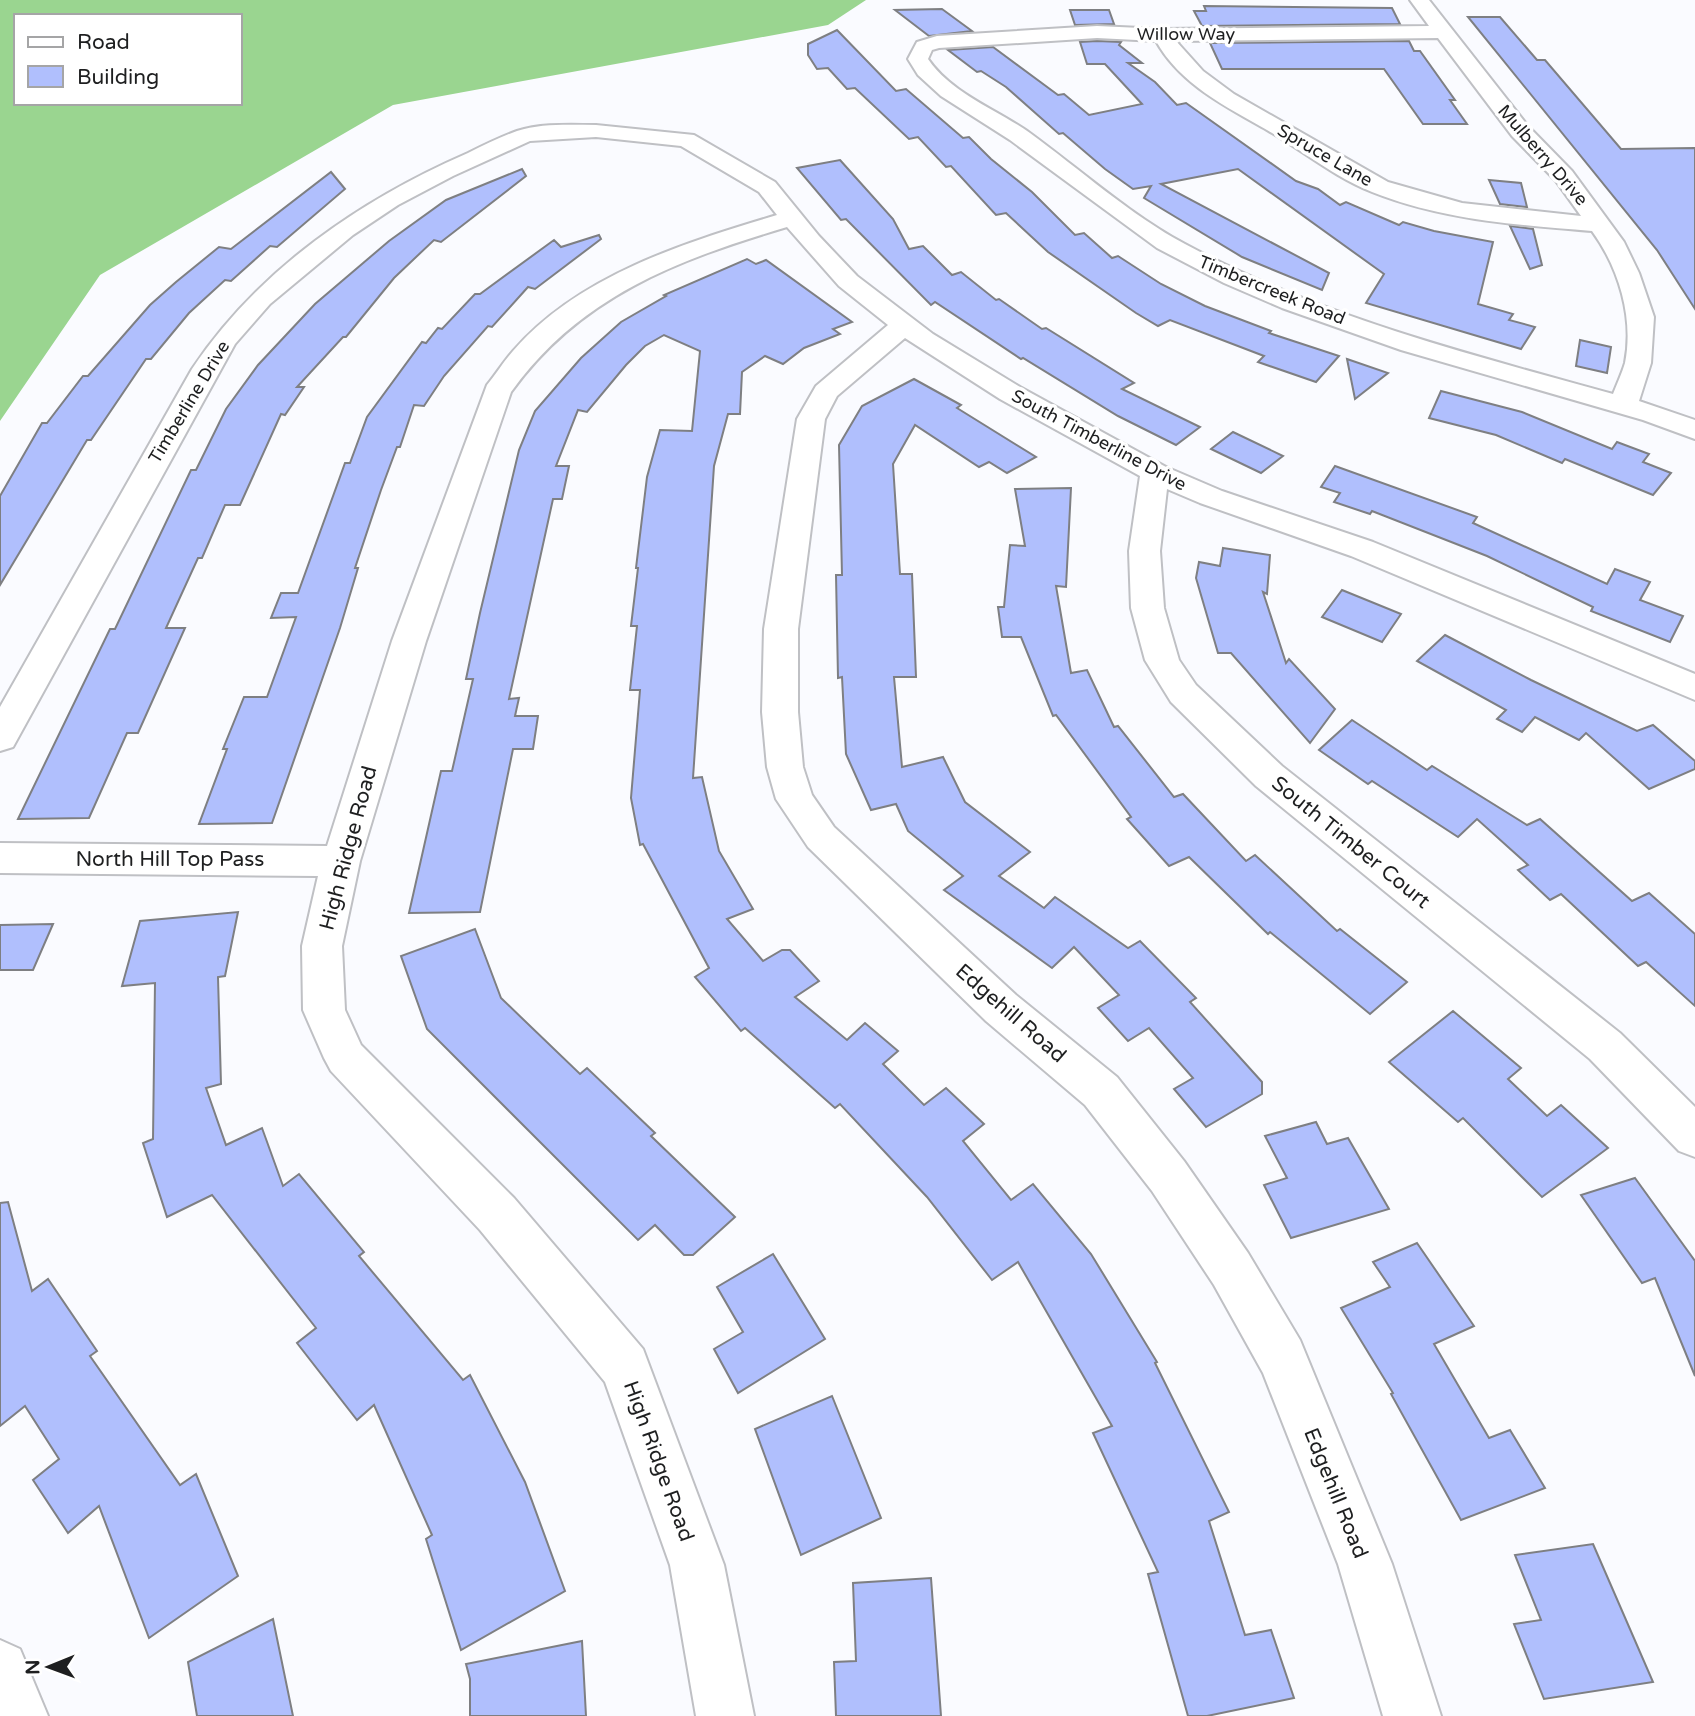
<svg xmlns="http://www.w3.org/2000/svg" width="1695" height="1716" font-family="'Varela Round',sans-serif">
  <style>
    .forest { fill: #9ad590; fill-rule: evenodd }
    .building { fill: #b0bffd; stroke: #7e7f82; stroke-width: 2 }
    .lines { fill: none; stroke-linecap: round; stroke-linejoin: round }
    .minor-casing { stroke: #bfc0c4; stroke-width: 4 }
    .minor { fill: #fff; fill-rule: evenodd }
    .labels { text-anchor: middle; stroke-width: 7; stroke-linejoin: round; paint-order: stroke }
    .far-street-label { font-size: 18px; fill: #1e1f20; stroke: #fff }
    .street-label { font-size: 21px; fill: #1e1f20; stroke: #fff }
  </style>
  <rect width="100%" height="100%" fill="#fafbff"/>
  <path class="forest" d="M0,0h866l-38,25 -435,80 -293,170 -100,146zM16,16h224v87h-224z"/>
  <g class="building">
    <polygon points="1204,6 1392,8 1400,24 1202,26 1194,11 1206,11"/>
    <polygon points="942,9 972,31 929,36 895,10"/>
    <polygon points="1070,10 1109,10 1114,24 1075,25"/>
    <polygon points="1468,17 1500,17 1537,60 1545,60 1621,149 1695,148 1695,309 1657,250"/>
    <polygon points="837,30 896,91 906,89 963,138 969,137 991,159 1032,192 1075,235 1084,233 1112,258 1118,256 1161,284 1205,306 1271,331 1269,333 1339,356 1316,382 1258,362 1264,356 1170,320 1158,326 1136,313 1048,252 1006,213 996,215 951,166 946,167 918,137 909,139 855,88 847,89 828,68 817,69 808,55 808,44"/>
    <polygon points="1097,41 1121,42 1119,45 1142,63 1128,63 1155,82 1177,105 1186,103 1296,181 1318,189 1340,205 1346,202 1399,225 1403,222 1434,231 1493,242 1478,304 1513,314 1509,320 1535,327 1521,349 1366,303 1384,274 1238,169 1161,184 1329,273 1322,290 1242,257 1144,198 1151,186 1133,189 1105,169 1063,133 1059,134 1006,87 981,71 977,72 948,50 993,47 1058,95 1064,94 1089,115 1142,104 1105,64 1087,64 1080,42"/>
    <polygon points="1409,41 1414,51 1420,51 1455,100 1450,100 1467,124 1423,124 1384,69 1222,69 1210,43"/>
    <polygon points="840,160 893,219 909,249 923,246 952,275 961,272 996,300 999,299 1042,329 1046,328 1134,383 1122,389 1200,427 1176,445 1118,416 1023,358 1021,359 935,302 931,305 846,219 841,220 797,168"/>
    <polygon points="522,169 526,176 441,242 434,240 394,278 346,337 343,337 297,387 304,387 285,415 281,414 240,505 225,505 202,558 198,558 166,628 185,628 138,733 127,733 89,818 18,819 110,629 115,629 191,470 196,470 226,409 258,365 315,304 389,241 446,200"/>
    <polygon points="331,172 345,189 277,247 270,246 231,281 225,280 189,313 151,359 146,359 91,440 87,440 0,585 0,496 42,423 47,423 83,376 88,376 150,305 176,282 219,247 231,249"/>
    <polygon points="1489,180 1521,183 1527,207 1500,204"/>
    <polygon points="1510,226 1533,229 1542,265 1530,269"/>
    <polygon points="599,235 601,239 535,289 528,287 492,327 488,326 444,376 424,406 414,405 400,447 397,447 381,490 355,568 358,568 340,628 272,823 199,824 227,749 223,749 244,697 267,697 296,617 271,618 281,593 298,593 345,463 350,463 367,417 422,342 426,343 438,328 442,329 475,294 480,294 554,240 561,247"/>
    <polygon points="747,259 756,264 766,260 852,322 833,329 840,334 804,348 783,364 765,356 742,372 740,414 728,414 714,466 693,778 702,777 719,851 753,909 727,919 763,961 782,950 790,950 819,981 795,997 847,1040 865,1023 898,1051 883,1064 924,1105 946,1088 984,1124 963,1141 1011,1200 1033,1184 1091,1254 1157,1362 1155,1363 1229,1512 1209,1521 1245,1635 1271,1630 1294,1698 1207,1716 1188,1716 1148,1574 1158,1572 1093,1433 1112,1426 1018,1262 992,1280 927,1197 840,1104 835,1108 745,1028 741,1031 695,977 709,968 643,844 640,845 631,798 640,690 630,690 637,626 631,626 638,568 636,568 647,477 660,430 692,431 700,351 664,335 645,346 626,365 587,412 578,410 556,466 569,466 562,499 553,499 509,699 519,698 515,716 538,716 533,749 513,749 480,912 409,913 441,771 452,771 473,679 466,679 480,613 519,450 535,411 581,358 621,322 666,296 664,295"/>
    <polygon points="1580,340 1611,347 1607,373 1576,366"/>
    <polygon points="1347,359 1388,373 1355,399"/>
    <polygon points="914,379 961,405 957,408 1036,457 1007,473 989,462 979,467 915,425 893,464 900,574 912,574 916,677 894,677 902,767 943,757 965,802 1030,852 999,876 1044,908 1055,897 1128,948 1140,941 1196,998 1190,1002 1262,1082 1262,1094 1206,1127 1174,1089 1193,1078 1149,1028 1128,1041 1098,1008 1119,995 1074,947 1052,968 944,890 963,876 908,831 896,804 871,810 846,754 842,677 838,678 836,575 842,575 839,445 862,406"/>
    <polygon points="1441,391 1522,412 1612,449 1617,442 1649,454 1643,462 1671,473 1653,495 1565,459 1562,463 1496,435 1429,418"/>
    <polygon points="1233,432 1283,456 1261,473 1211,449"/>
    <polygon points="1335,466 1477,517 1473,523 1607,584 1615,569 1650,582 1640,600 1683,616 1670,642 1591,611 1593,607 1487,556 1372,511 1370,514 1334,502 1340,493 1321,487"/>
    <polygon points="1071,488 1066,587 1056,586 1071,673 1087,670 1114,727 1118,726 1174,797 1183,794 1246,861 1255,855 1337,931 1340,929 1407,982 1370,1014 1270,932 1268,934 1189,857 1169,866 1127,819 1131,817 1056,715 1053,716 1021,637 1002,637 998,607 1004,607 1010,545 1025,546 1015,489"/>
    <polygon points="1223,548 1270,555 1267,594 1263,592 1286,663 1289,659 1335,709 1310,743 1231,653 1218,653 1196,578 1199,562 1220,566"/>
    <polygon points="1342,590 1401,614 1382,642 1322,617"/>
    <polygon points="1445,635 1531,680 1637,731 1653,725 1695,761 1695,769 1649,789 1586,733 1579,740 1535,717 1522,732 1497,719 1506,710 1417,661"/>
    <polygon points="1352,720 1427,770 1432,766 1527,825 1540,819 1632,901 1649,893 1695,934 1695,1006 1646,962 1638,966 1561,894 1550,900 1518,870 1528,865 1477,819 1458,837 1372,781 1368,784 1319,750"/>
    <polygon points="238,912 225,976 218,977 221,1084 206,1088 226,1145 262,1128 283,1186 299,1174 364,1252 359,1256 463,1380 470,1375 525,1482 565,1591 461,1650 426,1539 432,1535 374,1405 357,1420 297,1343 316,1328 212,1195 167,1217 143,1143 153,1139 155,983 122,986 140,921"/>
    <polygon points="53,924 33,970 0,970 0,925"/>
    <polygon points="475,929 501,998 580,1074 587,1068 655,1133 651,1136 735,1217 693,1255 684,1255 655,1225 638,1240 427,1029 401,956"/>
    <polygon points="1453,1011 1521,1068 1508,1079 1547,1116 1561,1105 1608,1148 1542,1197 1463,1118 1458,1122 1389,1062"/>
    <polygon points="1316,1122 1327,1144 1348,1138 1389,1209 1291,1238 1264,1185 1287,1178 1265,1136"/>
    <polygon points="1635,1178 1695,1261 1695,1376 1655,1278 1642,1283 1581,1195"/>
    <polygon points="8,1202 32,1291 48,1279 97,1351 90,1356 180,1485 196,1474 238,1576 149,1638 99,1506 68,1533 33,1480 59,1459 25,1406 0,1426 0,1203"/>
    <polygon points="1417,1243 1474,1326 1434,1344 1489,1438 1510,1430 1545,1488 1461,1520 1391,1394 1393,1393 1341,1308 1390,1287 1373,1262"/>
    <polygon points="773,1254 825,1339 738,1393 714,1349 743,1332 717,1287"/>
    <polygon points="832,1396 881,1518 801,1555 755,1429"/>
    <polygon points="1593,1544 1653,1682 1544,1699 1514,1624 1541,1620 1515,1555"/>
    <polygon points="931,1578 941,1716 836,1716 834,1662 856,1661 853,1583"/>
    <polygon points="273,1619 293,1716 197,1716 188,1662"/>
    <polygon points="582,1641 586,1716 470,1716 470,1679 466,1664"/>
  </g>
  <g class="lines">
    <defs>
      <g id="minor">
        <path d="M1410,0h19l99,126 44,45 52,71 15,31 15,44 -3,46 -12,38 56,19v19l-52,-19 -242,-70 -119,-42 -58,-25 -67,-35 -147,-108 -69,-44 -23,-21 -10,-16 9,-17 20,-6 160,-10 66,3 266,-3zM1097,38l59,3c24,43 69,65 111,89 35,20 67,47 105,62 70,28 146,33 220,39 27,37 42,87 33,132 -3,10 -8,21 -12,31 -145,-40 -295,-78 -428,-150 -53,-28 -107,-76 -155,-111 -34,-24 -78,-39 -102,-74l4,-9 7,-2zM1438,38l74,98 44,45 25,35 -119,-13 -74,-21 -154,-88 -31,-23 -27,-30z"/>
        <path d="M596,125l98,10 81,47 44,54 38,40 76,58 87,53 146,80 56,24 151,51 322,132v26l-344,-144 -151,-53 -33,-14 -7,62 4,57 15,52 17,25 86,81 338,267 75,74v50l-16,-6 -89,-92 -334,-273 -85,-84 -26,-42 -14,-52 -2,-57 11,-75 -140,-77 -95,-61 -68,58 -12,23 -27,210v83l5,55 9,28 22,32 182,168 101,82 67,84 64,92 52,87 92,224 49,152h-58l-45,-152 -75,-191 -49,-88 -62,-94 -67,-86 -99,-84 -178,-174 -32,-48 -9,-32 -5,-55 2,-83 33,-210 19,-33 72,-61 -49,-39 -52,-59c-110,33 -207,69 -276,165l-85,249 -66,220 -18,85 3,64 16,35 153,153 129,151 81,216 30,151h-58l-26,-151 -65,-183 -125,-152 -149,-159 -7,-13 -21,-48 -1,-64 16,-70 -318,-3v-30l327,3 65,-205 95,-256c9,-11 17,-24 26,-34 66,-76 171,-108 264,-136l-18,-23 -78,-46 -85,-9 -66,4 -77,35 -55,29 -45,30 -83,69 -35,40 -222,403 -13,4v-44l192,-338c66,-99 168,-169 276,-216 16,-8 32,-16 49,-22 25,-8 53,-6 79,-6z"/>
        <polygon points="0,1640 20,1649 48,1716 0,1716"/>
      </g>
    </defs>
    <use href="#minor" class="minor-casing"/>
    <use href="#minor" class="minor"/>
  </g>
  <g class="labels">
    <g class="far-street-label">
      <text x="1186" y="40">Willow Way</text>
      <text transform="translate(1325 155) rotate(30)" y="6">Spruce Lane</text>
      <text transform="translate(1543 155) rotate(49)" y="6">Mulberry Drive</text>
      <text transform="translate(1272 290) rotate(22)" y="6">Timbercreek Road</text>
      <text transform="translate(189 402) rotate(-59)" y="6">Timberline Drive</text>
      <text transform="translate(1099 440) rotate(28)" y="6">South Timberline Drive</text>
    </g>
    <g class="street-label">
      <text transform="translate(1351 842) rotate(39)" y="7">South Timber Court</text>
      <text transform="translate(348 848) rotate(-75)" y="7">High Ridge Road</text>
      <text x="170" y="866">North Hill Top Pass</text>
      <text transform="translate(1011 1013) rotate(41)" y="7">Edgehill Road</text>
      <text transform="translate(659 1461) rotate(70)" y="7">High Ridge Road</text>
      <text transform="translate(1336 1493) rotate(68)" y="7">Edgehill Road</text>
    </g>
  </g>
  <rect x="14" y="14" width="228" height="91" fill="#ffffff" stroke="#a5a5a6" stroke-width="2"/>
  <rect x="28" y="37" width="35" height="10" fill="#ffffff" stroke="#a5a5a6" stroke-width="2"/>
  <text x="77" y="49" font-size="21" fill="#1e1f20">Road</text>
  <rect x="28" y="66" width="35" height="21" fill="#b0bffd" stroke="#a5a5a6" stroke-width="2"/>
  <text x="77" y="84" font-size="21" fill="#1e1f20">Building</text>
  <g transform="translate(49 1667) rotate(269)" stroke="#ffffff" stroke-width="5" paint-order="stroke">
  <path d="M0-5L12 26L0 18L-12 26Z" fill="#1e1f20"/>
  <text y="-10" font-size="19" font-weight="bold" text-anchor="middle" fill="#1e1f20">N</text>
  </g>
</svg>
